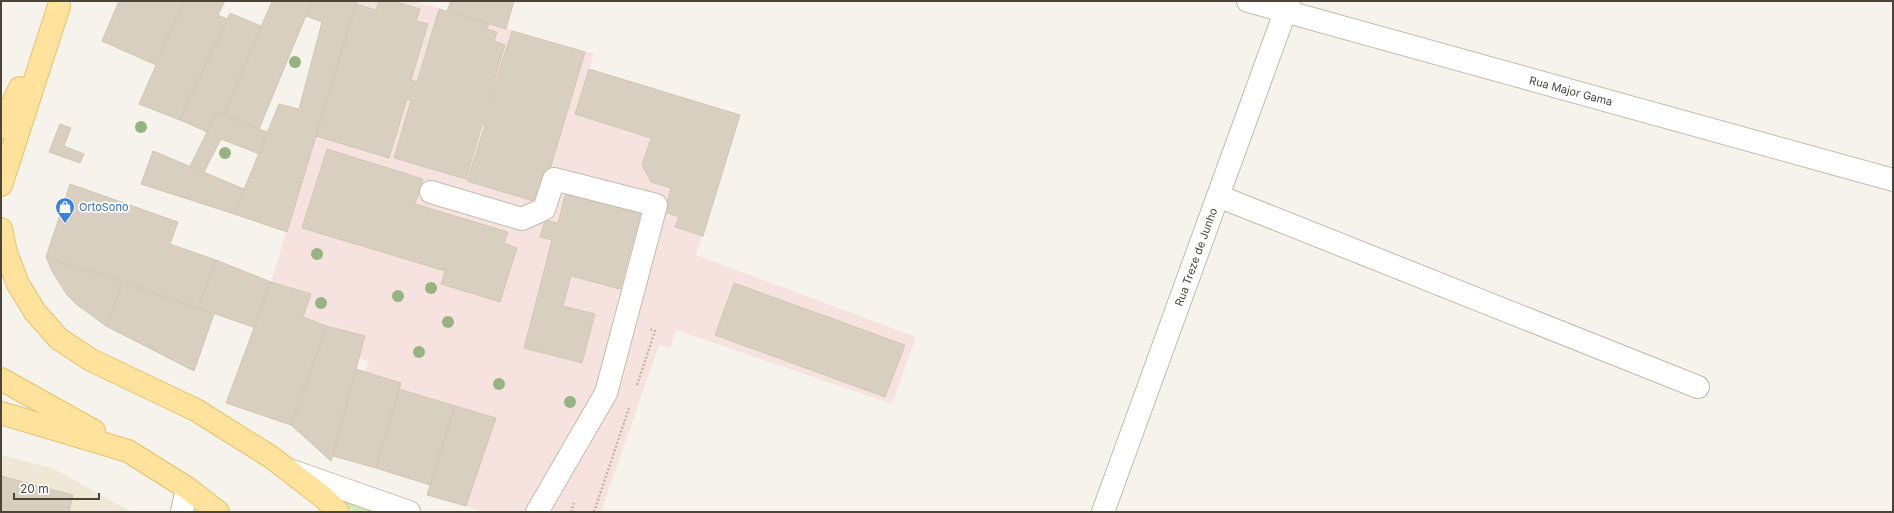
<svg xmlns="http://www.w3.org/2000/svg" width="1894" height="513" font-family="Inter,sans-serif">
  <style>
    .education { fill: #efe8d6 }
    .medical { fill: #f6e3e0 }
    .green { fill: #d2eab5 }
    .building { fill: #d8cfc1; stroke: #d3c7b4 }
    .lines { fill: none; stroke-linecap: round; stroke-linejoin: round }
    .minor-casing { stroke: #c2bbae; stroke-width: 24 }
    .major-casing { stroke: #e6c16a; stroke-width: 24 }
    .path { stroke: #c4b79f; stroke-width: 2.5; stroke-dasharray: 2 2; stroke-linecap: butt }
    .minor { stroke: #fff; stroke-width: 22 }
    .major { stroke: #ffe39c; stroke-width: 22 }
    .tree { fill: #97b381 }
    .labels { text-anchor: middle; stroke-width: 3.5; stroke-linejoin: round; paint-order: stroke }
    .street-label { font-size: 11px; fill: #4b4439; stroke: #fff }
    .shop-label { font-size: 11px; fill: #366cbe; stroke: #fff; text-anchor: start }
  </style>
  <rect width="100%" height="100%" fill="#f6f3ec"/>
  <polygon class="education" points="1,455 52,468 132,512 1,512"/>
  <polygon class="medical" points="357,1 413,1 594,54 589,69 740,115 696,255 916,337 892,404 676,330 670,348 659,345 601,512 483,512 466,506 496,418 399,389 401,383 365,372 369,361 359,358 364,336 303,317 311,294 271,282"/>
  <polygon class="green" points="342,498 380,512 353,512"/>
  <g class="building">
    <polygon points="119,1 184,1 156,65 102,41"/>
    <polygon points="184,1 225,1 218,15 227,19 180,120 139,104"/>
    <polygon points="272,1 312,1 259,129 224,115"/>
    <polygon points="312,1 357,1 287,232 234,214 279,104 299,109 322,22 306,16"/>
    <polygon points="379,1 393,1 420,9 416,21 428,24 411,80 417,82 439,9 489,24 487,29 497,32 494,41 505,45 489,98 490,99 512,31 585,52 540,203 467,181 485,125 482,125 466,179 394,158 411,100 407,99 389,158 316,136 356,4 376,10"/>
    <polygon points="451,1 514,1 506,29 447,11"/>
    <polygon points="230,13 261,26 224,115 217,112 207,132 180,120"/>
    <polygon points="589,69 740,115 703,236 675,227 679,217 664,212 671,188 651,182 642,165 651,138 575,114"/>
    <polygon points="217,112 267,132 259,154 221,139 204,172 190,166"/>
    <polygon points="60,124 71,128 64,146 84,154 80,163 49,152"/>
    <polygon points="327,149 423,179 415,204 508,232 504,243 517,248 500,302 441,284 445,271 302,228"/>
    <polygon points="153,151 244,189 234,214 141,184"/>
    <polygon points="70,184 178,222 170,244 216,260 198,308 46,257"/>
    <polygon points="567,188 642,208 620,289 571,276 563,306 595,314 582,363 524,348 552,240 540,237 545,220 558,223"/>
    <polygon points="46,257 123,282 106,326 76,304 67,295 52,271"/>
    <polygon points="216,260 271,282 253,327 198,308"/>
    <polygon points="123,282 214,314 194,371 106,326"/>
    <polygon points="271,282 311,294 303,317 327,326 291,425 226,403"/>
    <polygon points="734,283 905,345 885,397 715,335"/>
    <polygon points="327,326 365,336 331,461 291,425"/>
    <polygon points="356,369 401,383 376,468 333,456"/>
    <polygon points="399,389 455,406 430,485 376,468"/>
    <polygon points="455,406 496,418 466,506 427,495"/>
    <polygon points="1,476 73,495 69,512 1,512"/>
  </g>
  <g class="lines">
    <defs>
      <g id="minor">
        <polyline points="1248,1 1893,180"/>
        <polyline points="431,192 522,219 544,209 554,179 656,205 606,393 537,512"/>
        <polyline points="1218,196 1698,387"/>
        <polyline points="292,471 409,512"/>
        <polyline points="182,512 187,488"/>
        <polyline points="1103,512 1289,1"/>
      </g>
      <g id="major">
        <polyline points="1,128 20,88"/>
        <polyline points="1,185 59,6"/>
        <polyline points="1,229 6,253 18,284 35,312 59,339 91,360 196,410 271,457 323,497 338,512"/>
        <polyline points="1,379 94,431"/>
        <polyline points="1,413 128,451 187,488 218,512"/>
      </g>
    </defs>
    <use href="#minor" class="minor-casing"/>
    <use href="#major" class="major-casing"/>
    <g class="path">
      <polyline points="637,385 655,331 649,329"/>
      <polyline points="571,512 574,503"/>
      <polyline points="594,512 629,408"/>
    </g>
    <use href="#minor" class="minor"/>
    <use href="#major" class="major"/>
  </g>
  <g class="tree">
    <circle cx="295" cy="62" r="6"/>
    <circle cx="141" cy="127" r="6"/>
    <circle cx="225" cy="153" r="6"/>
    <circle cx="317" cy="254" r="6"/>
    <circle cx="431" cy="288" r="6"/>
    <circle cx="398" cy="296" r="6"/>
    <circle cx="321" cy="303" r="6"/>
    <circle cx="448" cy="322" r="6"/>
    <circle cx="419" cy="352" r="6"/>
    <circle cx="499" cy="384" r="6"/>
    <circle cx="570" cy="402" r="6"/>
  </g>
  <defs>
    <symbol id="shop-pin" viewBox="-11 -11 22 30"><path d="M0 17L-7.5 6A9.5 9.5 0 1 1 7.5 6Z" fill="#3f7fe0" stroke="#fff"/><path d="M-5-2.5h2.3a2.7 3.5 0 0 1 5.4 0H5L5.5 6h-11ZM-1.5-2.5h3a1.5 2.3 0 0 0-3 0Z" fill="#fff"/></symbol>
  </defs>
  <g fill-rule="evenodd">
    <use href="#shop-pin" x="54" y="196" width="22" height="30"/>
  </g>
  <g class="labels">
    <g class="street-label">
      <text transform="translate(1571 91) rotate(15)" y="4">Rua Major Gama</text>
      <text transform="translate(1196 257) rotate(-70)" y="4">Rua Treze de Junho</text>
    </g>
    <g class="shop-label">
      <text x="79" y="211">OrtoSono</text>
    </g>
  </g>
  <rect width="1894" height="513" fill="none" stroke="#4b4439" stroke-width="4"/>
  <path d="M14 493v6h85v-6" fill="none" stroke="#4b4439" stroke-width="2"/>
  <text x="20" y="493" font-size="12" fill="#4b4439" stroke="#ffffff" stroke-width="3" paint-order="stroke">20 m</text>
</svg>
